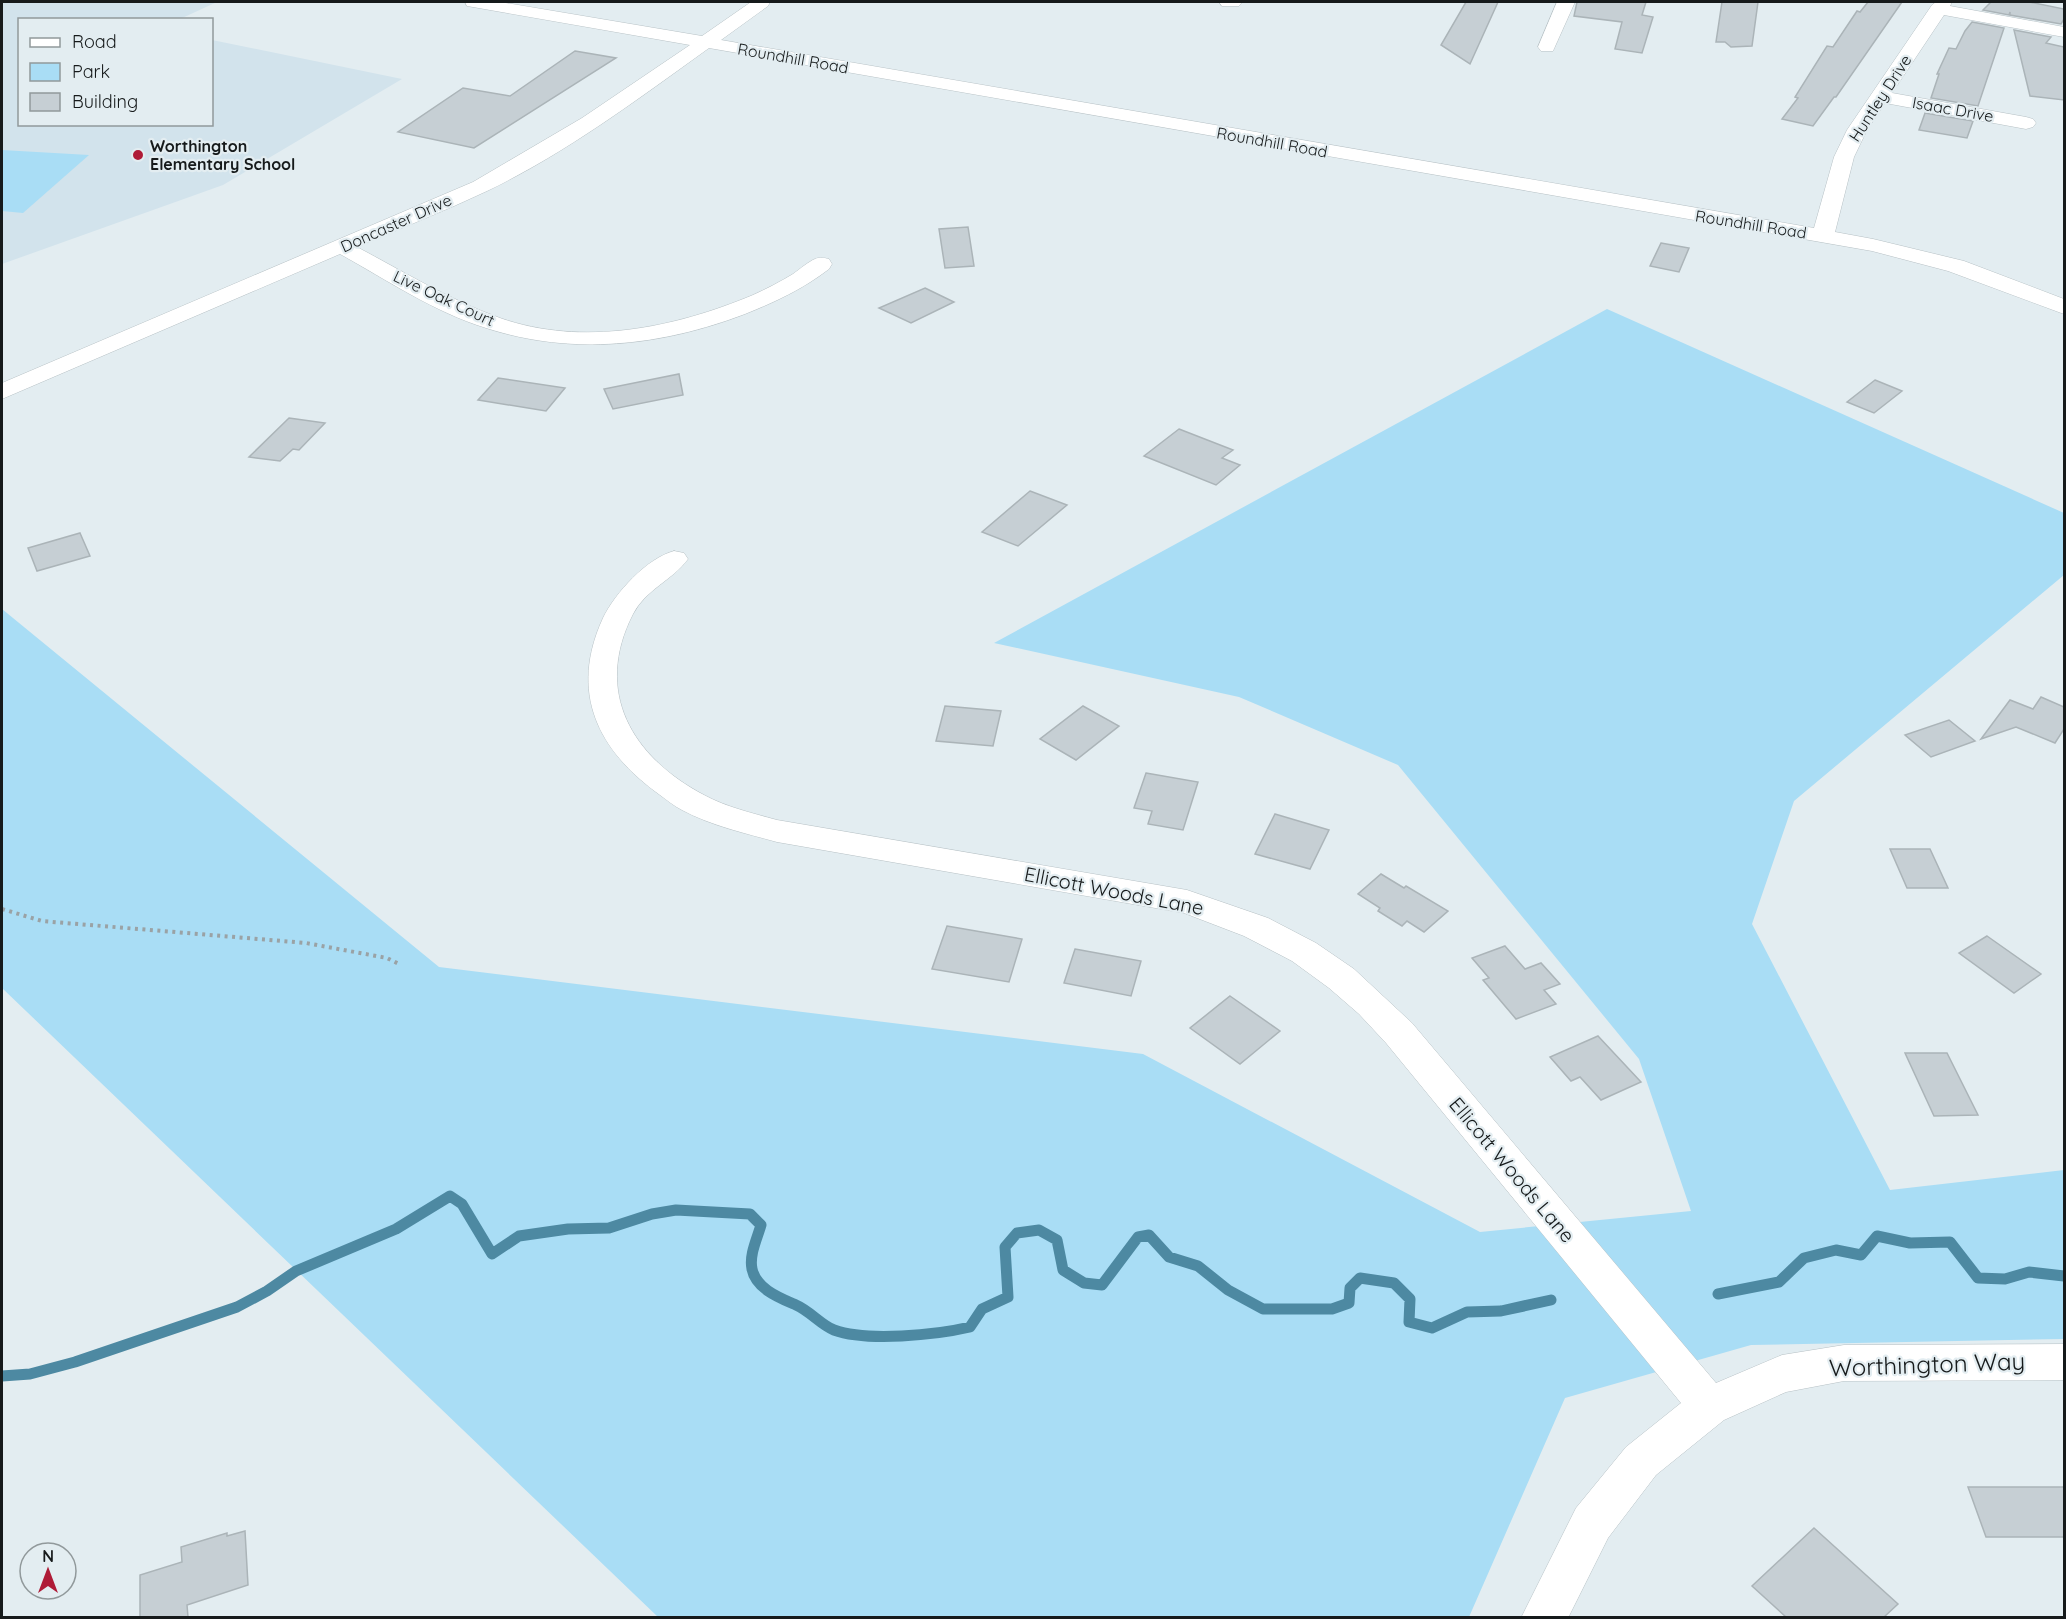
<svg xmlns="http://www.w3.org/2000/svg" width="2066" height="1619" font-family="Quicksand,sans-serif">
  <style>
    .built { fill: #d2e3ec }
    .green { fill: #a9ddf5 }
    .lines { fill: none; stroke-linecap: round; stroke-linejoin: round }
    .stream { stroke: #4d89a2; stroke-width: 11 }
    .building { fill: #c6cfd4; stroke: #abb4b8; stroke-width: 1.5 }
    .minor-casing { stroke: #b7c1c5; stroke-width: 1 }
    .path { stroke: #9aa2a5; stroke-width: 4; stroke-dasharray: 3 4.5; stroke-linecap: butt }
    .minor { fill: #fff; fill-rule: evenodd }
    .poi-dot { fill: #af1b37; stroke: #e3edf1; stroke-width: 2 }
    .labels { text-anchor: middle; stroke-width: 4.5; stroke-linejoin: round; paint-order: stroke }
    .far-street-label { font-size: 16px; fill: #161a1b; stroke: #e3edf1 }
    .far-poi-label { font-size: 16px; font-weight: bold; fill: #161a1b; stroke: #e3edf1; text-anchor: start }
    .street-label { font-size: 20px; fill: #161a1b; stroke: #e3edf1 }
    .near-street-label { font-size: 24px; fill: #161a1b; stroke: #e3edf1 }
  </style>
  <rect width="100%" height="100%" fill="#e3edf1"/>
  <polygon class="built" points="2,2 217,2 180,19 20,20 20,124 212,124 212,40 402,79 223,185 2,264"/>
  <g class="green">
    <polygon points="2,150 89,155 23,213 2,211"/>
    <polygon points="1607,309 2064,513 2064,575 1794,801 1752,924 1890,1190 2064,1170 2064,1339 1751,1345 1565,1398 1469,1617 658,1617 2,988 2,609 439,967 1143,1054 1480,1232 1691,1211 1639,1059 1398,765 1239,697 994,643"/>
  </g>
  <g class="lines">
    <g class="stream">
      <polyline points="1718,1294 1779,1282 1804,1258 1836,1250 1861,1255 1877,1236 1910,1243 1950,1242 1978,1278 2005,1279 2029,1272 2064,1276"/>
      <path d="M2,1376l28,-2 45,-12 162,-55 30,-16 29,-20 100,-42 54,-33 12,8 30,50 27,-18 49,-7 41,-1 43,-14 24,-4 74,4 11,11c-4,14 -12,30 -9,44 4,20 28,29 44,36 14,6 25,20 38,25 33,12 102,5 136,-3l12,-18 26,-12 -3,-50 12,-14 22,-3 18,10 6,30 21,13 18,2 36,-48 11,-2 20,22 29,9 30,24 35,19h69l17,-6 1,-15 10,-10 34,5 16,16 -1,23 23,6 35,-16 34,-1 50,-11"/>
    </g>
  </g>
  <g class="building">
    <polygon points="1466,2 1498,2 1470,64 1441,45"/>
    <polygon points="1577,2 1646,2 1642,15 1653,17 1642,53 1615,49 1622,22 1574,16"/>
    <polygon points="1722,2 1758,2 1752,46 1731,47 1725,42 1716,42"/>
    <polygon points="1868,2 1902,2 1836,97 1834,97 1813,126 1782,119 1798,98 1795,97 1827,46 1833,47 1857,11 1860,12"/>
    <polygon points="1991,2 2029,2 2064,9 2064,19 2061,24 2010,15 2010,12 2009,15 1983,10"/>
    <polygon points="1972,22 2004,28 1978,106 1931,98 1939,74 1937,74 1949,48 1956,49 1965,31"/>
    <polygon points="2014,30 2051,37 2046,43 2064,47 2064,100 2030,96"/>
    <polygon points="575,51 616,58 474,148 398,132 463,88 510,96"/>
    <polygon points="1925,113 1973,121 1967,138 1919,130"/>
    <polygon points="968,227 974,266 945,268 939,229"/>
    <polygon points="1661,243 1689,248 1679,272 1650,266"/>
    <polygon points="925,288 954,302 911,323 879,308"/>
    <polygon points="679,374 683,395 613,409 604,389"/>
    <polygon points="498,378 565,388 546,411 478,400"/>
    <polygon points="1875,380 1902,391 1874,413 1847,402"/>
    <polygon points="289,418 325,423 299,450 293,449 280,461 249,457"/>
    <polygon points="1179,429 1233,450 1222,458 1240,465 1216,485 1144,456"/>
    <polygon points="1030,491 1067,505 1018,546 982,532"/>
    <polygon points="80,533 90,556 37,571 28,548"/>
    <polygon points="2041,697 2064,707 2064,729 2055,743 2016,727 1981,739 2010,700 2033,709"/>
    <polygon points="945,706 1001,711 993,746 936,741"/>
    <polygon points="1083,706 1119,726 1076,760 1040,739"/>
    <polygon points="1949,720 1975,741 1931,757 1905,735"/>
    <polygon points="1146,773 1198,782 1183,830 1148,824 1152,811 1134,808"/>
    <polygon points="1275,814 1329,830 1310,869 1255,854"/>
    <polygon points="1890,849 1930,849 1948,888 1907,888"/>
    <polygon points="1381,874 1404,888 1406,886 1448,911 1424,932 1407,921 1402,926 1378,911 1380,908 1358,894"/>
    <polygon points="947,926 1022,939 1009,982 932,969"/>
    <polygon points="1987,936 2041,974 2014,993 1959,953"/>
    <polygon points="1505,946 1525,969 1541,963 1560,984 1544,990 1556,1004 1516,1019 1483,980 1489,978 1472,958"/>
    <polygon points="1075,949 1141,961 1131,996 1064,983"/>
    <polygon points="1230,996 1280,1031 1240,1064 1190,1028"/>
    <polygon points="1598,1036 1641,1082 1601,1100 1580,1077 1571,1081 1550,1057"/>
    <polygon points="1905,1053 1947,1053 1978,1115 1934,1116"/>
    <polygon points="1968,1487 2064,1487 2064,1537 1986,1537"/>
    <polygon points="1814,1528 1898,1604 1884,1617 1786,1617 1752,1586"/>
    <polygon points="245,1531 248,1585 187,1605 188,1617 140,1617 140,1575 182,1562 181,1547 227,1533 227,1536"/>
  </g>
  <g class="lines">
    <defs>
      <g id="minor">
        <path d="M465,2h35l202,34 49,-34h19l-2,4 -47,34 1093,188 20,-71 13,-27 85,-125 4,-3h16l-2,4 114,21v10l-120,-22 -52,78 134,24 7,2 3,4 -3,4 -7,2 -141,-26 -18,27 -13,27 -19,75 38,7 91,22 100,38v15l-116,-43 -76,-20 -1163,-203c-71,51 -143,105 -222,143 -42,20 -86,37 -130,56 47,25 93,53 143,71 83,29 174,10 253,-23 13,-6 27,-13 40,-21 7,-5 15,-12 22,-15 5,-2 9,-1 14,0l3,5 -3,5c-26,20 -54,33 -84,45 -84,32 -172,42 -259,14 -52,-16 -99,-48 -146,-74l-338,145v-16l471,-201 109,-64 108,-73 -217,-38 -6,-1z"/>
        <polygon points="1219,2 1242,2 1239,6 1222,6"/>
        <polygon points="1557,2 1575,2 1553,51 1541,51 1538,47"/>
        <path d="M674,551l10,2 4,6c-15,21 -42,30 -55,55 -40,78 -1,143 71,181 22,12 48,18 73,25l410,70 81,28 48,25 38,26 58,54 304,360 66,-28 62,-10 220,-1v36l-220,1 -58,11 -62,28 -68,55 -48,63 -40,80h-47l55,-110 50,-61 55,-44 -295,-360 -27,-29 -30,-26 -37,-27 -48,-25 -60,-23 -407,-71c-32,-9 -65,-16 -95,-32 -8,-4 -15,-10 -22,-15 -63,-45 -91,-103 -57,-177 12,-25 44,-60 71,-67z"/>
      </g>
    </defs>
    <use href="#minor" class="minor-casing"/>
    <polyline class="path" points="2,909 42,921 306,943 387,958 401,965"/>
    <use href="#minor" class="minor"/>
  </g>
  <circle class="poi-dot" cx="138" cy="155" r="6"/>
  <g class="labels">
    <g class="far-street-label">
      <text transform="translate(793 58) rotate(10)" y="6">Roundhill Road</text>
      <text transform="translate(1880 98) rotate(-57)" y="6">Huntley Drive</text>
      <text transform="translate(1953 109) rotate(10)" y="6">Isaac Drive</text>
      <text transform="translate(1272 142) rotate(10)" y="6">Roundhill Road</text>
      <text transform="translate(396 223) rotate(-24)" y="6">Doncaster Drive</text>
      <text transform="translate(1751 224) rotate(9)" y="6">Roundhill Road</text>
      <text transform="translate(444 298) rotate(25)" y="6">Live Oak Court</text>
    </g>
    <g class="far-poi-label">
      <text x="150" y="152">Worthington<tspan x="150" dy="18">Elementary School</tspan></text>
    </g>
    <g class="street-label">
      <text transform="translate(1114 891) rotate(11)" y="7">Ellicott Woods Lane</text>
      <text transform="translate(1512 1170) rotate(50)" y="7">Ellicott Woods Lane</text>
    </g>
    <g class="near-street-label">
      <text transform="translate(1927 1365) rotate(-2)" y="8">Worthington Way</text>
    </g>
  </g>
  <rect width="2066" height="1619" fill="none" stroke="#161a1b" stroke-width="6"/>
  <rect x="18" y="18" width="195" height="108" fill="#e3edf1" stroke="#91999b" stroke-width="1.5"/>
  <rect x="30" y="38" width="30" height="9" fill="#ffffff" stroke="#91999b" stroke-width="1.5"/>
  <text x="72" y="48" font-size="18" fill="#161a1b">Road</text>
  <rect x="30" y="63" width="30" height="18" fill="#a9ddf5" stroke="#91999b" stroke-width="1.5"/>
  <text x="72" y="78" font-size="18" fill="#161a1b">Park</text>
  <rect x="30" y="93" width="30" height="18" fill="#c6cfd4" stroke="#91999b" stroke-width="1.5"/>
  <text x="72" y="108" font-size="18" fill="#161a1b">Building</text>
  <g transform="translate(48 1571)"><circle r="28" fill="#e3edf1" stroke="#91999b" stroke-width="1.5"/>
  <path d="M0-4.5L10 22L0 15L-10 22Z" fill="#af1b37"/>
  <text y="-9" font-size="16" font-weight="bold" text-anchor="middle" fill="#161a1b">N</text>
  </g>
</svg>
